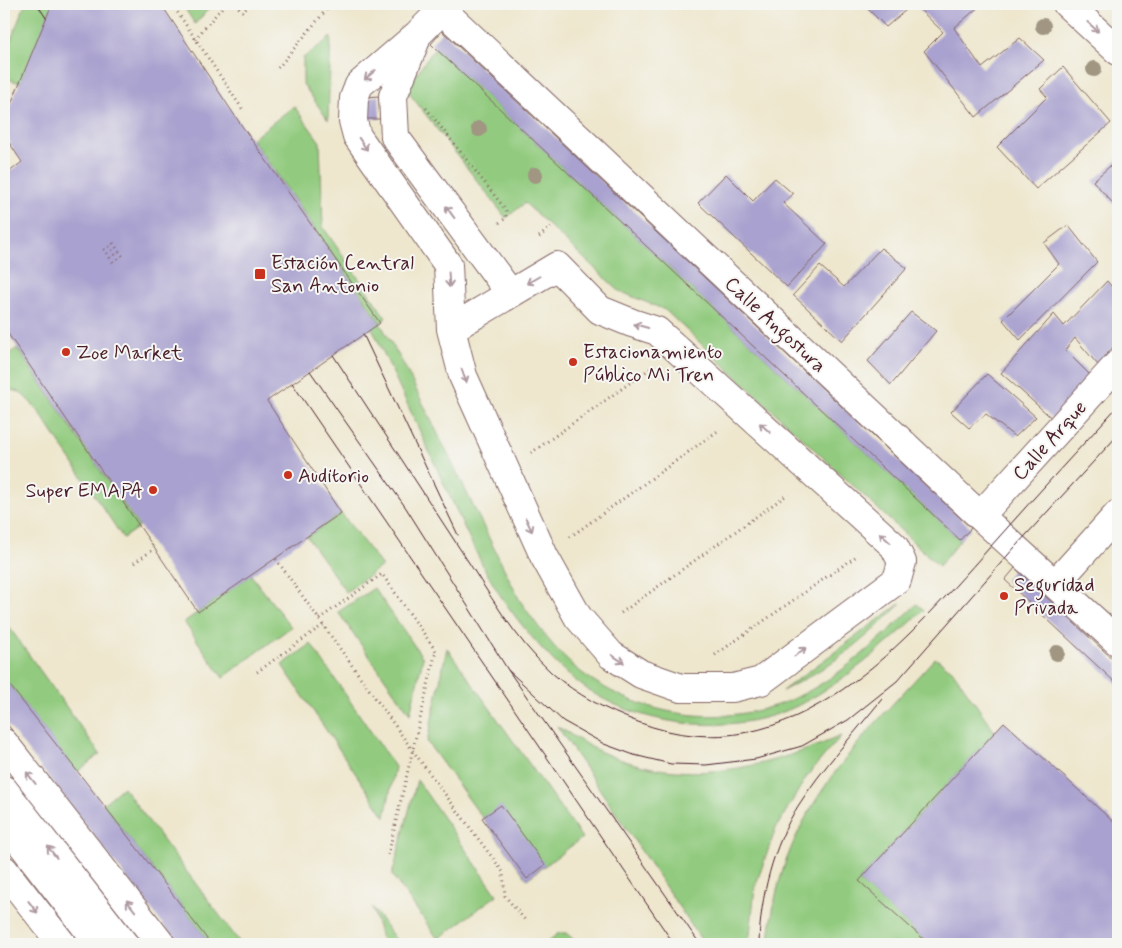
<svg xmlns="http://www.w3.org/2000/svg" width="1122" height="948" font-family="Mynerve,sans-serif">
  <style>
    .green { fill: #92cb7f; stroke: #6e7555 }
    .building { fill: #a9a1cf }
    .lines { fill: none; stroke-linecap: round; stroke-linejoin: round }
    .minor-casing { stroke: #836564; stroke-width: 30 }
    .major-casing { stroke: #836564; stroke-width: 30 }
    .path { stroke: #836564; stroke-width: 3; stroke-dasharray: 1 4; stroke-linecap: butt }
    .minor { stroke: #fff; stroke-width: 28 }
    .major { stroke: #fff; stroke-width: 28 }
    .tram { stroke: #4a1f2b; stroke-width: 1 }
    .tree { fill: #a09682 }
    .oneway { stroke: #ae9aa0 }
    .poi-dot { fill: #c8321e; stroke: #f6f6f2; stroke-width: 2 }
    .labels { text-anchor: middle; stroke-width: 4; stroke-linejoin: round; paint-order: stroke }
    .poi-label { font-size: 20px; fill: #4a1f2b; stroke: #f6f6f2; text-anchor: start }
    .street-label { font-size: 20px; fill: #4a1f2b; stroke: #f6f6f2 }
  </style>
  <rect width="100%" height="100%" fill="#f6f6f2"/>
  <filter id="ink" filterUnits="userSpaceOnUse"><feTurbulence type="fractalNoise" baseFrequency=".02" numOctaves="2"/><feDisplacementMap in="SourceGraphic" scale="10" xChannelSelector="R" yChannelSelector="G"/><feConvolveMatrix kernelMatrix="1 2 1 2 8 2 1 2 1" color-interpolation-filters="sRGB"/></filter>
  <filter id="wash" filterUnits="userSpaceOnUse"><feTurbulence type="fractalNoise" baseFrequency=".0096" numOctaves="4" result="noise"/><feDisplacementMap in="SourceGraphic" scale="20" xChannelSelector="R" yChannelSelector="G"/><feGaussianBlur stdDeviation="1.12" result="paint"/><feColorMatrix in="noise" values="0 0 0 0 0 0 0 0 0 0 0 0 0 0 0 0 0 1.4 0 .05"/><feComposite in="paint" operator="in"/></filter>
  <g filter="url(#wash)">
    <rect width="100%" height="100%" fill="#eee7ce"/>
    <g class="green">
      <polygon points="25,4 53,4 20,83 4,78 4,57"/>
      <polygon points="182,4 213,4 195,24"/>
      <polygon points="331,37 328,120 303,84 303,58"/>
      <polygon points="435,48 960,540 939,566 665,310 619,291 525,203 506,218 409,93 401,95"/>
      <path d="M294,106l26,36 3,85 63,91 -6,5 24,42 115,234c17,25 35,51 58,70 56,44 132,59 200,36 54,-18 100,-63 140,-101l7,6c-39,36 -78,71 -125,95 -65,33 -161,23 -219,-21 -28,-20 -67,-67 -85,-97 -20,-33 -35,-70 -52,-105 -23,-51 -47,-102 -71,-154l8,-6 -128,-183z"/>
      <polygon points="17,348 139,527 123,538 37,409 20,392 4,389 4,358"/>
      <polygon points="341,513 382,566 346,592 307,537"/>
      <polygon points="251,575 291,627 223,678 184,622"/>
      <polygon points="374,588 423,658 410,714 338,612"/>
      <path d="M901,603c-37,39 -71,64 -119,88z"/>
      <polygon points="4,620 100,754 77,772 4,678"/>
      <polygon points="311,644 395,767 385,817 282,665"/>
      <polygon points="447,648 582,838 527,879 427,742"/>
      <path d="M935,658l17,12 43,62 -136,149 70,63h-160c8,-127 86,-198 166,-286z"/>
      <path d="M557,726c13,8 26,17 40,24 83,39 164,20 244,-14l-34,40 -31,52 -21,59 -6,57h-45z"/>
      <polygon points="417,780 497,895 438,939 392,875"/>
      <polygon points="123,787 241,944 211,944 103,804"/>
      <polygon points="372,907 399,944 383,944"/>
      <polygon points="559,933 566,933 579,944 544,944"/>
    </g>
    <g id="blocks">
      <g class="building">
        <polygon points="52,4 161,4 235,116 380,323 267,401 341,513 198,612 4,328 4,176 22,162 4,135 4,121"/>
        <polygon points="863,4 913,4 886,27"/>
        <polygon points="914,4 982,4 954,28 982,68 1020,38 1044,60 976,117 924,51 943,32"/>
        <polygon points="442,31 971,528 960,540 435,48 431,44"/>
        <polygon points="1063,67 1111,123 1036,189 997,147 1047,97 1040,89"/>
        <polygon points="379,96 380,119 366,119 366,97"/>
        <polygon points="1118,159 1118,209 1093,181"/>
        <polygon points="726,174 753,201 775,178 793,194 783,203 827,244 787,287 698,203"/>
        <polygon points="1068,225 1097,262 1020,340 1003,320 1059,264 1044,243"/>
        <polygon points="881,248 907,268 842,341 793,295 820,266 844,287"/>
        <polygon points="1107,281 1116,292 1118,290 1118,341 1098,365 1075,338 1065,350 1092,377 1055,421 1001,373 1054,314 1064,326"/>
        <polygon points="911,312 936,331 891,385 868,361"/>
        <polygon points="987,374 1036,417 1015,437 986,414 969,428 951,412"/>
        <polygon points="1015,568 1118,664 1118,685 1005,580"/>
        <polygon points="4,678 103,804 211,944 178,944 4,720"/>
        <polygon points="1004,722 1118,826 1118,944 929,944 859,881"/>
        <polygon points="501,805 545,865 527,879 482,818"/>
      </g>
    </g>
  </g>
  <g filter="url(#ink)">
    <use href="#blocks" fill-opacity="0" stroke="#836564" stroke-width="1"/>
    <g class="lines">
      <defs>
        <g id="minor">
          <polyline points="436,4 980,516 1118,642"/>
          <polyline points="448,4 418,34 359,85 354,98 353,121 357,136 448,265 451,329 463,376 544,556 578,617 611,655 641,674 681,688 733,688 761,681 897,580 902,562 894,546 657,331 632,323 600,310 557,266 451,329"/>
          <polyline points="415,42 393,96 395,137 510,293"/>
          <polyline points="980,516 1118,364"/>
          <polyline points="1056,583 1118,514"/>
        </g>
        <g id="major">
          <polyline points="1067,4 1118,51"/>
          <polyline points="4,743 161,944"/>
          <polyline points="4,790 124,944"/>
          <polyline points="4,821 99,944"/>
          <polyline points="4,870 62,944"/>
        </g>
      </defs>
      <use href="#minor" class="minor-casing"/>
      <use href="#major" class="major-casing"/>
      <g class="path">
        <polyline points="172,4 243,110"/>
        <polyline points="239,4 237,6 243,12 250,4"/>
        <polyline points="195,39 225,4"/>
        <polyline points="278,68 331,4"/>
        <polyline points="426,108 506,210 506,218 499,223"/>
        <polyline points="4,164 10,171"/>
        <polyline points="539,237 551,227"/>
        <polyline points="113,243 124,258"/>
        <polyline points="109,246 120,262"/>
        <polyline points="104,249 115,265"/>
        <polyline points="531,453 651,368"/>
        <polyline points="570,537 719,430"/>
        <polyline points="276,559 413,751 503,872 505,896 525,920"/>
        <polyline points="134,563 154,549"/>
        <polyline points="621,613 788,494"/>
        <polyline points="319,619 382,574 436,651 388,855"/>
        <polyline points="715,655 858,555"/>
        <polyline points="257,672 323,625"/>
      </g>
      <use href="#minor" class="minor"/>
      <use href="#major" class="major"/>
      <g class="tram">
        <polyline points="37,4 46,18"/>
        <polyline points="363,334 458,535"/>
        <path d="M333,355c42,64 85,129 127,194 28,42 54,90 92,124 25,22 54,37 86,49 154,59 270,-83 361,-185 39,-44 79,-87 119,-131"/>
        <polyline points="310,371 406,508 508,670 700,944"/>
        <polyline points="292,383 674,944"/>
        <polyline points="508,670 563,721 604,744 634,755 671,764 706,765 756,759 802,746 848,720 897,681 1015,547 1118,435"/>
        <path d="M759,944c1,-46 14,-98 39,-138 24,-38 56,-72 84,-107"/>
      </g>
    </g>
    <g class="tree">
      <circle cx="1043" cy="26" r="8"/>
      <circle cx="1094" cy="69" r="8"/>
      <circle cx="479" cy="129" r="8"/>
      <circle cx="535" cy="175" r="8"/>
      <circle cx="1057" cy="653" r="8"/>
    </g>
    <defs><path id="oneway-shaft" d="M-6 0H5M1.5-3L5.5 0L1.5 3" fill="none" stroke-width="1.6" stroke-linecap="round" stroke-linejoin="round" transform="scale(1.25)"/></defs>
    <g class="oneway">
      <use href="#oneway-shaft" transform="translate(1093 27) rotate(42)"/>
      <use href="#oneway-shaft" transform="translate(370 75) rotate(139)"/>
      <use href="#oneway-shaft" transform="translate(363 144) rotate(55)"/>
      <use href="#oneway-shaft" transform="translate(450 212) rotate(-126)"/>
      <use href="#oneway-shaft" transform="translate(449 280) rotate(87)"/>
      <use href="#oneway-shaft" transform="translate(533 280) rotate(150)"/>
      <use href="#oneway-shaft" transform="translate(641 326) rotate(-164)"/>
      <use href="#oneway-shaft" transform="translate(464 376) rotate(71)"/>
      <use href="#oneway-shaft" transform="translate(765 428) rotate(-138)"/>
      <use href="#oneway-shaft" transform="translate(529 525) rotate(65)"/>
      <use href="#oneway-shaft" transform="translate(885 538) rotate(-138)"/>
      <use href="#oneway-shaft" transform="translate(800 652) rotate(-37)"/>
      <use href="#oneway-shaft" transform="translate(618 659) rotate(33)"/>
      <use href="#oneway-shaft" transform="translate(31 778) rotate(-128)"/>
      <use href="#oneway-shaft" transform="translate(52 852) rotate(-128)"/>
      <use href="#oneway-shaft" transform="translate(131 906) rotate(-128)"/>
      <use href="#oneway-shaft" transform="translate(33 907) rotate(52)"/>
    </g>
  </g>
  <g class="poi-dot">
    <rect x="254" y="268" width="12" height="12" rx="2.5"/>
    <circle cx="66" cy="352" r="5"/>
    <circle cx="573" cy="362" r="5"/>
    <circle cx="288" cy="475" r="5"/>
    <circle cx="153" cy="490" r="5"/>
    <circle cx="1004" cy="596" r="5"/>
  </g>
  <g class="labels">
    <g class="poi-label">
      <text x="271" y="269">Estación Central<tspan x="271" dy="23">San Antonio</tspan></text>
      <text x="583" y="358">Estacionamiento<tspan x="583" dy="23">Público Mi Tren</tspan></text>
      <text x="76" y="359">Zoe Market</text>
      <text x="298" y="482">Auditorio</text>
      <text x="143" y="497" text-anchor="end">Super EMAPA</text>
      <text x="1014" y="591">Seguridad<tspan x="1014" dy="23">Privada</tspan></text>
    </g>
    <g class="street-label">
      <text transform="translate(776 324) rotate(43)" y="7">Calle Angostura</text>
      <text transform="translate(1049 440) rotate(-48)" y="7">Calle Arque</text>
    </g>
  </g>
  <rect width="1122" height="948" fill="none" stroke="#f6f6f2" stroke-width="20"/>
</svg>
